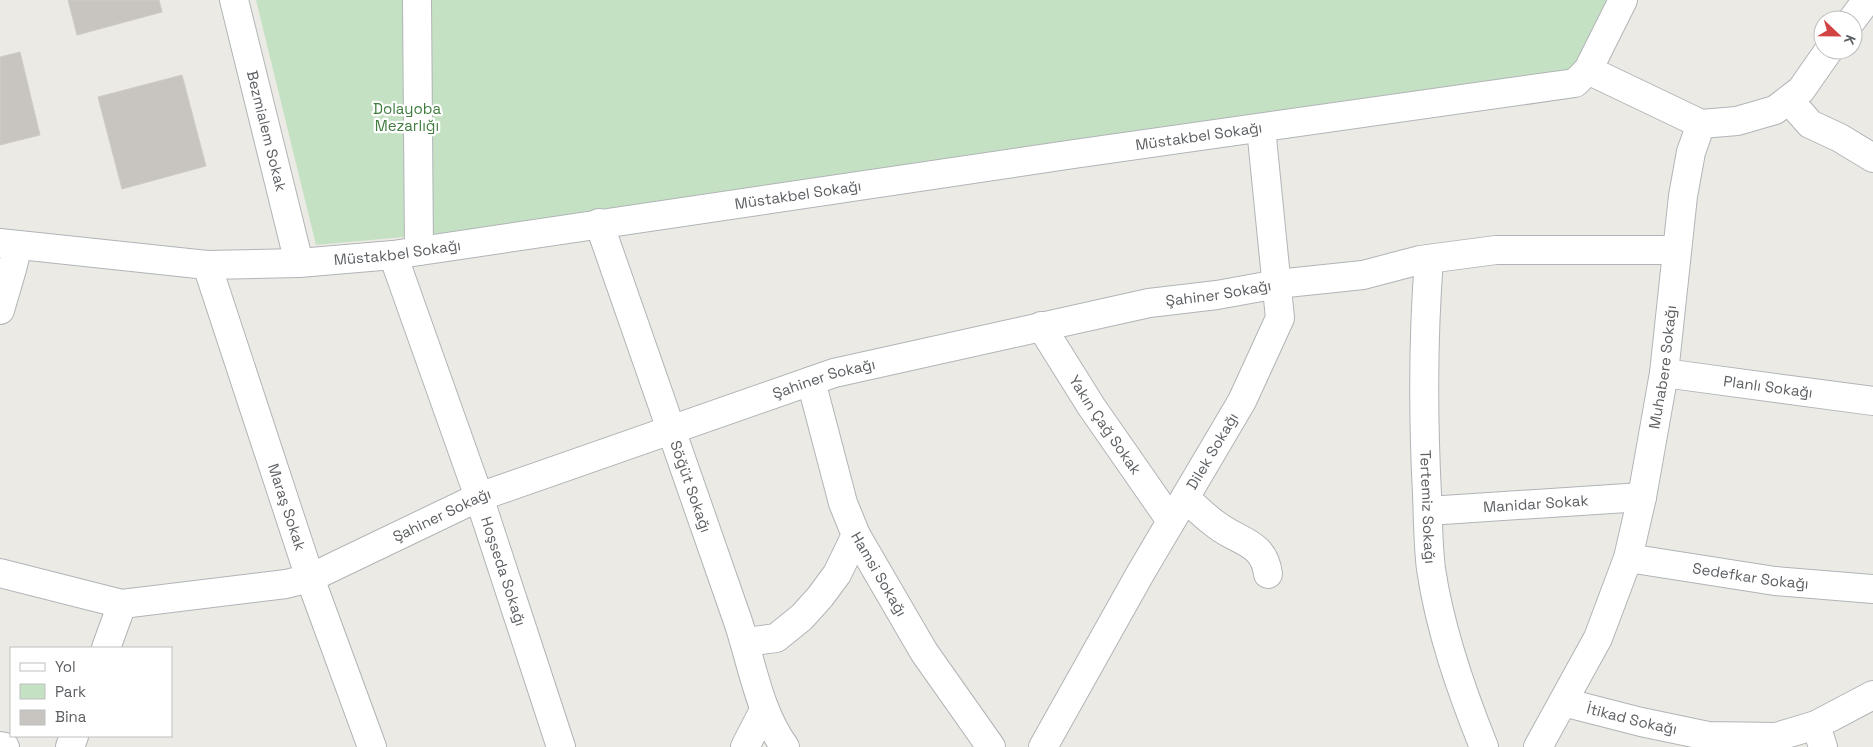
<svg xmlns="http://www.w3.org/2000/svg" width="1873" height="747" font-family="'Space Grotesk',sans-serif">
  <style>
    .green { fill: #c5e1c3 }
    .building { fill: #c8c5c0; stroke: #d0cbc3 }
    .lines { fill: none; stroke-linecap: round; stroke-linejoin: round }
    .minor-casing { stroke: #b1b4b7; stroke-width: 30 }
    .minor { stroke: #fff; stroke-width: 28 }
    .labels { text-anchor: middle; stroke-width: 4.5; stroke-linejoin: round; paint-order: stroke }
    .park-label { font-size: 15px; fill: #417d3f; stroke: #fff }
    .street-label { font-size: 15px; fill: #5c5f62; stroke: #fff }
  </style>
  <rect width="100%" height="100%" fill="#eceae4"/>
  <polygon class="green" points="256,0 1607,0 1572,71 492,229 316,245"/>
  <g class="building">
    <polygon points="68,0 159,0 162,12 77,35"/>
    <polygon points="20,52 40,135 0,145 0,57"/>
    <polygon points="182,75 206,166 122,189 98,97"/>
  </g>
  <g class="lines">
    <defs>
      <g id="minor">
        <path id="s1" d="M234,0l65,263"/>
        <polyline points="417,0 419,251"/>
        <polyline points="1852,20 1867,0"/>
        <polyline points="1588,70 1701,124"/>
        <polyline points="1789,100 1810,124 1840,138 1873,158"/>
        <path id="s2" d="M599,223c45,130 90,260 136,390 16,43 22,96 50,134"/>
        <path id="s3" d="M0,243l207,22 92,-2 94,-8 681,-101 501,-71 13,-13 35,-70"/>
        <path id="s4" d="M393,255l86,242 82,250"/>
        <path id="s5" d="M1429,259c-6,78 -6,157 -2,235 1,25 1,51 4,75 9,61 30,121 53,178"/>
        <path id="s6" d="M207,265l103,313 62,169"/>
        <polyline points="0,310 12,269 18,245"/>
        <path id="s7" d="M1041,326l50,80 80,115"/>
        <path id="s8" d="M1664,373l209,28"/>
        <path id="s9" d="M811,381l32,122 13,32 68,117 67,95"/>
        <path d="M1185,498c11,9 21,20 33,28 21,16 46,16 50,48"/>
        <path id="s10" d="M1428,511l214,-14"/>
        <path id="s11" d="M1628,558l147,23 98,8"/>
        <path id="s12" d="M0,573l122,31 164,-20 24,-6 169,-81 355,-124 315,-70 68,-8 60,-11 86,-9 57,-15 76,-10h181"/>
        <polyline points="746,642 776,638 802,617 820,597 837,574 856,535"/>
        <polyline points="106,648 122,604"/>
        <path id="s13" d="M1563,702l78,20 67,14 68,1 40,-12 57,-30"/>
        <polyline points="1816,725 1823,747"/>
        <polyline points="0,746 5,747"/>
        <polyline points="70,747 74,736"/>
        <polyline points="745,747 764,710"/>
        <path id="s14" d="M1043,747l97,-173 102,-173 38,-83 -19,-190"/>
        <path id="s15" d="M1538,747l60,-109 30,-80 14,-61 22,-124 19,-177 8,-44 10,-28 36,-3 38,-11 26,-20 28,-40"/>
      </g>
    </defs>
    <use href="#minor" class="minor-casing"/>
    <use href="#minor" class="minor"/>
  </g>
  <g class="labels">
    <g class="park-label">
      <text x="407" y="114">Dolayoba<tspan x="407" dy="17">Mezarlığı</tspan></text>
    </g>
    <g class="street-label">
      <text dy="5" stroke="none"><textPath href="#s1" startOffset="135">Bezmialem Sokak</textPath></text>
      <text dy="5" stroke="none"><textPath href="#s3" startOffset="1209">Müstakbel Sokağı</textPath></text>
      <text dy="5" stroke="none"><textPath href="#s3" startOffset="804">Müstakbel Sokağı</textPath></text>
      <text dy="5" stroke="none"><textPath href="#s3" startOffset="399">Müstakbel Sokağı</textPath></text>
      <text dy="5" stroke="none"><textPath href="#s12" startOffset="1272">Şahiner Sokağı</textPath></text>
      <text dy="5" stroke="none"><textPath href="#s15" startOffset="404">Muhabere Sokağı</textPath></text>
      <text dy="5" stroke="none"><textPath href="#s12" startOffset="868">Şahiner Sokağı</textPath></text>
      <text dy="5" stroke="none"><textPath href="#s8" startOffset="105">Planlı Sokağı</textPath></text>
      <text dy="5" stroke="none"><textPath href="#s7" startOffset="118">Yakın Çağ Sokak</textPath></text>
      <text dy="5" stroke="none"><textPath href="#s14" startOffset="341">Dilek Sokağı</textPath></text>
      <text dy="5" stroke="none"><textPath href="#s2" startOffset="279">Söğüt Sokağı</textPath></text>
      <text dy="5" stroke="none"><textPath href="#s10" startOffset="108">Manidar Sokak</textPath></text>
      <text dy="5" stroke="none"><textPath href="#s6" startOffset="255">Maraş Sokak</textPath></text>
      <text dy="5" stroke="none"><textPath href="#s5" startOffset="248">Tertemiz Sokağı</textPath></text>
      <text dy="5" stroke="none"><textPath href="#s12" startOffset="462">Şahiner Sokağı</textPath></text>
      <text dy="5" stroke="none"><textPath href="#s4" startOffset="335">Hoşseda Sokağı</textPath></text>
      <text dy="5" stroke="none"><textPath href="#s9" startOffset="206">Hamsi Sokağı</textPath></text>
      <text dy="5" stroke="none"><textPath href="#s11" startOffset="124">Sedefkar Sokağı</textPath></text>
      <text dy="5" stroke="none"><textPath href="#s13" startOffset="71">İtikad Sokağı</textPath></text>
    </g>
  </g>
  <rect x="10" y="647" width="162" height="90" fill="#ffffff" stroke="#bebfc0"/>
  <rect x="20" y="663" width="25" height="8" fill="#ffffff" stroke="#bebfc0"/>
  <text x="55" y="672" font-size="15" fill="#5c5f62">Yol</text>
  <rect x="20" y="684" width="25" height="15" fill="#c5e1c3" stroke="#bebfc0"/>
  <text x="55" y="697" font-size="15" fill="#5c5f62">Park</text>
  <rect x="20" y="710" width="25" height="15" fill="#c8c5c0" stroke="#bebfc0"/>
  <text x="55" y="722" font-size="15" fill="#5c5f62">Bina</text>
  <g transform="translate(1838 35) rotate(112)"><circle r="24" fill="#ffffff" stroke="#bebfc0"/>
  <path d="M0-4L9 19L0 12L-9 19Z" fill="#d24443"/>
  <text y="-8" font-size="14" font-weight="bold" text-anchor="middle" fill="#5c5f62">K</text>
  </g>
</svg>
